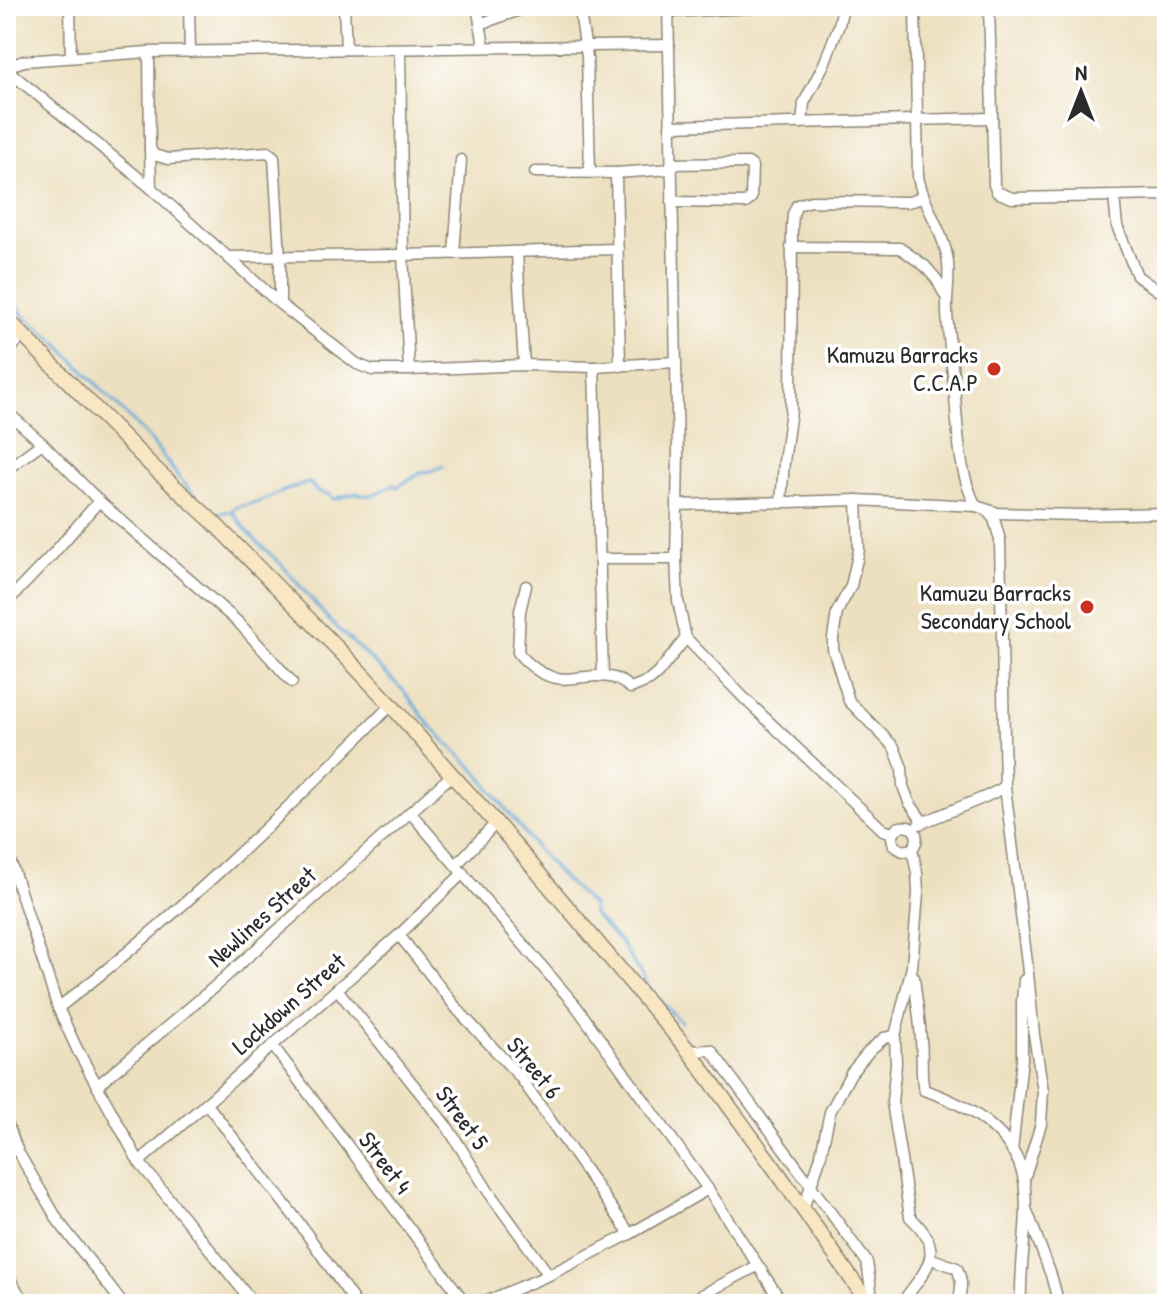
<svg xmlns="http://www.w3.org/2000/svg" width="1173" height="1310" font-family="'Patrick Hand',sans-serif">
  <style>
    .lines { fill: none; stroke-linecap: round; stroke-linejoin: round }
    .stream { stroke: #64a9da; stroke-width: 3 }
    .street-casing { stroke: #8c8676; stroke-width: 13 }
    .secondary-casing { stroke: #8c8676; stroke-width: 17 }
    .street { stroke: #fff; stroke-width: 10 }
    .secondary { stroke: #f9e7c3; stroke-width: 14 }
    .poi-dot { fill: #c8321e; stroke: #fff; stroke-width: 3 }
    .labels { text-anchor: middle; stroke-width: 7; stroke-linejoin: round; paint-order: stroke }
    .poi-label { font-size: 24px; fill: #2b2b2b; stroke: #fff; text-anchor: end }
    .street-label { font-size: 24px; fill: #2b2b2b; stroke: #fff }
  </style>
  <rect width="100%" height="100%" fill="#fff"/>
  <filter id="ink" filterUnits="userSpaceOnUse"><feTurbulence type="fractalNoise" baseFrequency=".0125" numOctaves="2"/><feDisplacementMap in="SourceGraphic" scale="16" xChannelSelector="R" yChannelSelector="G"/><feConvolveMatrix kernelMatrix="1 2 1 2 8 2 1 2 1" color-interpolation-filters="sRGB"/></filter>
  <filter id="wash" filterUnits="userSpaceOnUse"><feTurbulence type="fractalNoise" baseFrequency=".006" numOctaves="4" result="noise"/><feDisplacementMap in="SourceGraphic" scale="32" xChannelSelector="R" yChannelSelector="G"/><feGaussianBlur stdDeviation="1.8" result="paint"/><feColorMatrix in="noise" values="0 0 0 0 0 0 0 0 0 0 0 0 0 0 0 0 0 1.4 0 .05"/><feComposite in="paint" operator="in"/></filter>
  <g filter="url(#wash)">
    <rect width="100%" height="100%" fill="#ede0c0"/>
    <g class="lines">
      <g class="stream">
        <polyline points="628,6 631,11"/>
        <polyline points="6,293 26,318 54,340 117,405 152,442 180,479 204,505"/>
        <path d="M231,511c8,-7 14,-5 24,-8 19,-6 35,-17 55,-20l6,8 14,4 4,4 23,-6c14,7 23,-3 36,-8l4,2 25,-15 10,-1 11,-5"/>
        <path d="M212,513c7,3 14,-4 21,0l19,24 31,29 46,54 74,70 28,37 46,45 60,77 26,29 29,27 1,9 27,28 34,53 27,27"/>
      </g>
    </g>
  </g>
  <g filter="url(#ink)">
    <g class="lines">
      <defs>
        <g id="street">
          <polyline points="70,6 71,57"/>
          <polyline points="189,6 190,52"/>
          <polyline points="344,6 346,49"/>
          <polyline points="477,6 484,46"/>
          <polyline points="579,6 587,57 590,172"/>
          <polyline points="668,6 678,454 676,559 678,601 686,638 744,698 883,830 893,833"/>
          <path d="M915,6l3,170c4,27 24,52 29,80 4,19 -1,37 0,56 1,24 5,49 7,73 4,39 3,86 22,121l22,7 82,2 87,-2"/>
          <polyline points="989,6 994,185 997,192 1012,198 1167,195"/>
          <polyline points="668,12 755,8"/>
          <polyline points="480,24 531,6"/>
          <polyline points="400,50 403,255 409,370"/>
          <polyline points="149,52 150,149 154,155 168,159 268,152 274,157 280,257 280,304"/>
          <polyline points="6,69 151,188 280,304 357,364 372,370 409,370 524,365 594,367 675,362"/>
          <polyline points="6,75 12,65 24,61 149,52 668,45"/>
          <polyline points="802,123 804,103 824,64 839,25 843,6"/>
          <polyline points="670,126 992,118"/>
          <polyline points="150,149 151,188"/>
          <polyline points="671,164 748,163 752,166 751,198 746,203 672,202"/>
          <polyline points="535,172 616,173 671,169"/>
          <polyline points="616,173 620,366"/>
          <polyline points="1114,197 1117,226 1137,276 1167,297"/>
          <polyline points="791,247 900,248 925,266 937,280 946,297"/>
          <polyline points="454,253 461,160"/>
          <polyline points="517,253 524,365"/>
          <polyline points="228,257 403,255 618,249"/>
          <polyline points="6,355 23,334"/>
          <polyline points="594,367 603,676"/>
          <polyline points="6,411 42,443 99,501 239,623 292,682"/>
          <polyline points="6,470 42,443"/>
          <polyline points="857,500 859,550 851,586 837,612 833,638 833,649 849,701 894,747 902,768 903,786 909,802 923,822"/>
          <polyline points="781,503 784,462 791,410 792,227 793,214 797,205 811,201 908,202 916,200 923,194"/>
          <polyline points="678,505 857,500 976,506"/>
          <polyline points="987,511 994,519 1000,540 1005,787 1027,963 1034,1035 1043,1091 1041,1124 1024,1179"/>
          <polyline points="600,559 676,559"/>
          <path d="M526,586l-6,25 -2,41c5,8 12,13 19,18 29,19 48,0 77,8 6,2 11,6 17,10l19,-8 8,-7 28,-35"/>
          <polyline points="6,603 53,554 99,501"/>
          <polyline points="410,812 576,1006 708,1189 783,1304"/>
          <polyline points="919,824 985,797 1005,787"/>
          <polyline points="6,848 58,1008 77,1049 139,1162 254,1304"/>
          <polyline points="456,865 496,823"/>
          <polyline points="399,935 458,1010 520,1077 630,1234"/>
          <path d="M914,977c2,21 6,42 7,63 2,17 -1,33 3,50 42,14 92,42 100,91 6,39 -5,83 -3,123"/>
          <polyline points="337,989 448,1128 488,1191 549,1275"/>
          <path d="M58,1008c119,-91 228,-197 333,-303"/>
          <polyline points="273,1046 466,1304"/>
          <polyline points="689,1051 711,1050 867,1262 871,1290 864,1297"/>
          <polyline points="97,1086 213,988 452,775"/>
          <polyline points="206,1103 297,1220 356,1304"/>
          <polyline points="6,1120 18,1152 59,1222 123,1304"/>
          <polyline points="1012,1151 1022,1059 1022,1000 1024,980"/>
          <polyline points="139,1162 399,935 463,873"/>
          <polyline points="803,1209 820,1159 830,1112 851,1073 870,1050 884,1038 895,1036"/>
          <polyline points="1027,1211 1051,1275 1059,1304"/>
          <path d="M932,1259l25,9c7,18 3,19 2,36"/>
          <path d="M6,1267c3,15 12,27 22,37"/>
          <polyline points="480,1304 549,1275 630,1234 708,1189"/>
          <polyline points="685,1304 757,1266"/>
          <path d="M901,1304c24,-34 48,-51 9,-87l-18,-115 4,-38 -1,-28 17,-69 6,-74 -1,-20 -5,-24c11,-13 1,-27 -15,-21l-5,9 2,9 9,5 9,-2"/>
        </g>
        <polyline id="secondary" points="6,318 151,465 212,521 346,657 391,705 452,775 496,823 689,1051 780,1176 869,1304"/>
      </defs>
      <use href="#street" class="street-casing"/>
      <use href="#secondary" class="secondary-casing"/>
      <use href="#street" class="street"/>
      <use href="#secondary" class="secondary"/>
    </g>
  </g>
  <g class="poi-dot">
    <circle cx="994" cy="369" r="8"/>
    <circle cx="1087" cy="607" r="8"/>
  </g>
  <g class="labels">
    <g class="poi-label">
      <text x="978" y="363">Kamuzu Barracks<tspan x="978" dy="28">C.C.A.P</tspan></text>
      <text x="1071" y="601">Kamuzu Barracks<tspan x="1071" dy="28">Secondary School</tspan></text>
    </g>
    <g class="street-label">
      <text transform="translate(262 917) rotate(-42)" y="8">Newlines Street</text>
      <text transform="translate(289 1004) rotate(-41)" y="8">Lockdown Street</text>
      <text transform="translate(534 1068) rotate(51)" y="8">Street 6</text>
      <text transform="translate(462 1118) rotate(54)" y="8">Street 5</text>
      <text transform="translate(385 1163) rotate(53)" y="8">Street 4</text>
    </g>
  </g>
  <rect width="1173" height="1310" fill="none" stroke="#fff" stroke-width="32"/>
  <g transform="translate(1081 92)" stroke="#ffffff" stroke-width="6" paint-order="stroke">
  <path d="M0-6L14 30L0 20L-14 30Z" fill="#2b2b2b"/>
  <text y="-12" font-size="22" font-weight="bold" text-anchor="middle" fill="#2b2b2b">N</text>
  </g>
</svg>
